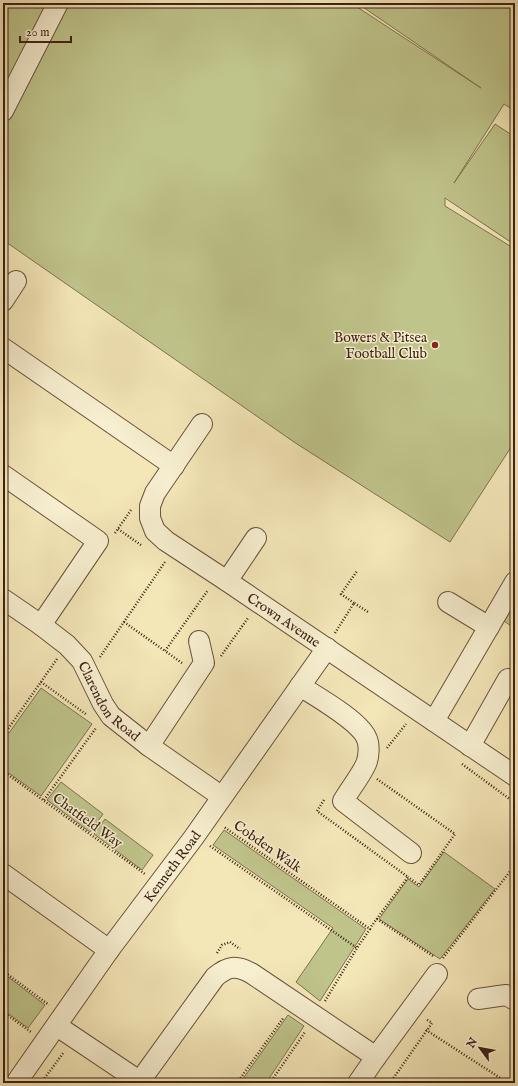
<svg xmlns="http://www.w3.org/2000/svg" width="518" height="1086" font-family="'IM FELL English',serif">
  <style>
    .green { fill: #bfc48b; stroke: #7f7250 }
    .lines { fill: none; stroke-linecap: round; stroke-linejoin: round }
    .minor-casing { stroke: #6c523d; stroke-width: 22 }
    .path { stroke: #3f2114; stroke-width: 2.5; stroke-dasharray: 1 2; stroke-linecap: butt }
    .minor { stroke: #f7efd0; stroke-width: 20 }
    .poi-dot { fill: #8f2418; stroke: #f7efd0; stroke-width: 1.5 }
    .labels { text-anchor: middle; stroke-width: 3; stroke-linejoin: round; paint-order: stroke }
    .poi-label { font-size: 14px; fill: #3f2114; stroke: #f7efd0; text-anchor: end }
    .street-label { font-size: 14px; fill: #3f2114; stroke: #f7efd0 }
  </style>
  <rect width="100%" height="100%" fill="#f3e6b7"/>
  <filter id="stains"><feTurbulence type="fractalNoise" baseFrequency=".005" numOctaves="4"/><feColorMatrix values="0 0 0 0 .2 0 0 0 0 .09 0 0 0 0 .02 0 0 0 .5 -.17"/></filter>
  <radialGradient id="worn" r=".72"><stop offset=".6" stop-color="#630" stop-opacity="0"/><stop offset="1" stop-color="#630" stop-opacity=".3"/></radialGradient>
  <g class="green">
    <polygon points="3,3 351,3 481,88 357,3 515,3 515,111 504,104 454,183 495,124 515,137 515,245 445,198 445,206 515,249 515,441 450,542 294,442 3,240"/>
    <polygon points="515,602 515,629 504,621"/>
    <polygon points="41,688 92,724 41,796 3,769 3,731 9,733"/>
    <polygon points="61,782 103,814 90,832 47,800"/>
    <polygon points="105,819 153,855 142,870 94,834"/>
    <polygon points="224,830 366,929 320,1001 296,982 333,928 213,845"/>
    <polygon points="444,852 495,889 440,959 379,919 408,879 419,887"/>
    <polygon points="3,973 45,1005 28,1028 3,1010"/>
    <polygon points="288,1015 304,1026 266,1083 240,1083"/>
  </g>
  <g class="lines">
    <defs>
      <g id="minor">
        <polyline points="3,111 58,3"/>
        <polyline points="3,301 16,281"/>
        <polyline points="3,348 174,466"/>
        <path id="s1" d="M202,424l-47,69 -5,13v12l5,13 11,10 61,40 288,195"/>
        <polyline points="3,475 98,541 41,625"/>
        <polyline points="227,581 256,538"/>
        <path id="s2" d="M3,599l38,26 26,20 15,16 21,43 8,12 38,30 72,50"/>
        <polyline points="448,602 489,627"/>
        <path d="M300,686c17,11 58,34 66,51 4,7 3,20 0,27 -6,13 -16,25 -23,37l68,52"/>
        <polyline points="434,721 515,582"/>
        <polyline points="149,746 204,663 199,641"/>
        <polyline points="470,746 508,679"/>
        <polyline points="3,874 109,950"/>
        <polyline points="478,999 506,995 515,1000"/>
        <polyline points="57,1026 142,1083"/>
        <path d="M140,1081l75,-104c13,-11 21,-12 36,-4l125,84"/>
        <path id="s3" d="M16,1083l93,-133 85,-113 133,-189"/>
        <polyline points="358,1083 376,1057 437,974"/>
      </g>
    </defs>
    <use href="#minor" class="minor-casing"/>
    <g class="path">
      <polyline points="118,529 141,545"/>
      <polyline points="115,533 131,510"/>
      <polyline points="354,603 341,594 357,571"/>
      <polyline points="124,622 165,651"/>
      <polyline points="335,633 354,603 368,612"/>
      <polyline points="221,656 248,618"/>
      <polyline points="100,657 165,562"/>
      <polyline points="182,663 165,651 208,590"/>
      <polyline points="41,682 87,715"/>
      <polyline points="3,736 57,659"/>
      <polyline points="387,748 406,724"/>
      <polyline points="462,764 515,803"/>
      <polyline points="3,771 145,874"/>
      <polyline points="377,779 455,834 419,885 408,877"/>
      <polyline points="44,800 96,728"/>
      <polyline points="324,800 317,811 408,877 370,928"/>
      <polyline points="210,846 357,948 370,929 224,827"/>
      <polyline points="377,919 433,956"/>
      <polyline points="217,953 222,945 230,942 240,949"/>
      <polyline points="443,958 515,865"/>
      <polyline points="3,971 49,1005"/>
      <polyline points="325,1001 357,948"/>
      <polyline points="3,1012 31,1032"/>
      <polyline points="426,1030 508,1083"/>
      <polyline points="41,1083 64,1052"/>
      <polyline points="237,1083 284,1017"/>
      <polyline points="270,1083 305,1032"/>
      <polyline points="390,1083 432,1023 426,1019"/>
    </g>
    <use href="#minor" class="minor"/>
  </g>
  <circle class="poi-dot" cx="435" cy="345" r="4"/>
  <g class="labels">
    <g class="poi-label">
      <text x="427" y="342">Bowers &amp; Pitsea<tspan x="427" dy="16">Football Club</tspan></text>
    </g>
    <g class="street-label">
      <text dy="5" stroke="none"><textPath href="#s1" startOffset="280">Crown Avenue</textPath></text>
      <text dy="5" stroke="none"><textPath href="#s2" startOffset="150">Clarendon Road</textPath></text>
      <text transform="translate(88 820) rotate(36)" y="5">Chatfield Way</text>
      <text transform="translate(268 846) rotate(35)" y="5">Cobden Walk</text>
      <text dy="5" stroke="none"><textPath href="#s3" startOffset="267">Kenneth Road</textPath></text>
    </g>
  </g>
  <rect width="518" height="1086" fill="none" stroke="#f3e6b7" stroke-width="16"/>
  <rect x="4" y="4" width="510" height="1078" fill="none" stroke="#3f2114" stroke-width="2"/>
  <rect x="8" y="8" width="502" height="1070" fill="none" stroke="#3f2114"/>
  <g transform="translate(480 1048) rotate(302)" stroke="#f7efd0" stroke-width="3" paint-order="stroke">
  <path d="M0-3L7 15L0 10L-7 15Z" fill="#3f2114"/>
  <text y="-6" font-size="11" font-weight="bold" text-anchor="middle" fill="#3f2114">N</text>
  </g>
  <path d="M20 36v6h51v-6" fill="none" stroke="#3f2114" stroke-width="2"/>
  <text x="26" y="36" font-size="12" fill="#3f2114" stroke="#f7efd0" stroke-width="3" paint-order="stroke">20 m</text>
  <rect width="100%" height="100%" filter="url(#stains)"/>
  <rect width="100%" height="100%" fill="url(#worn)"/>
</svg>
